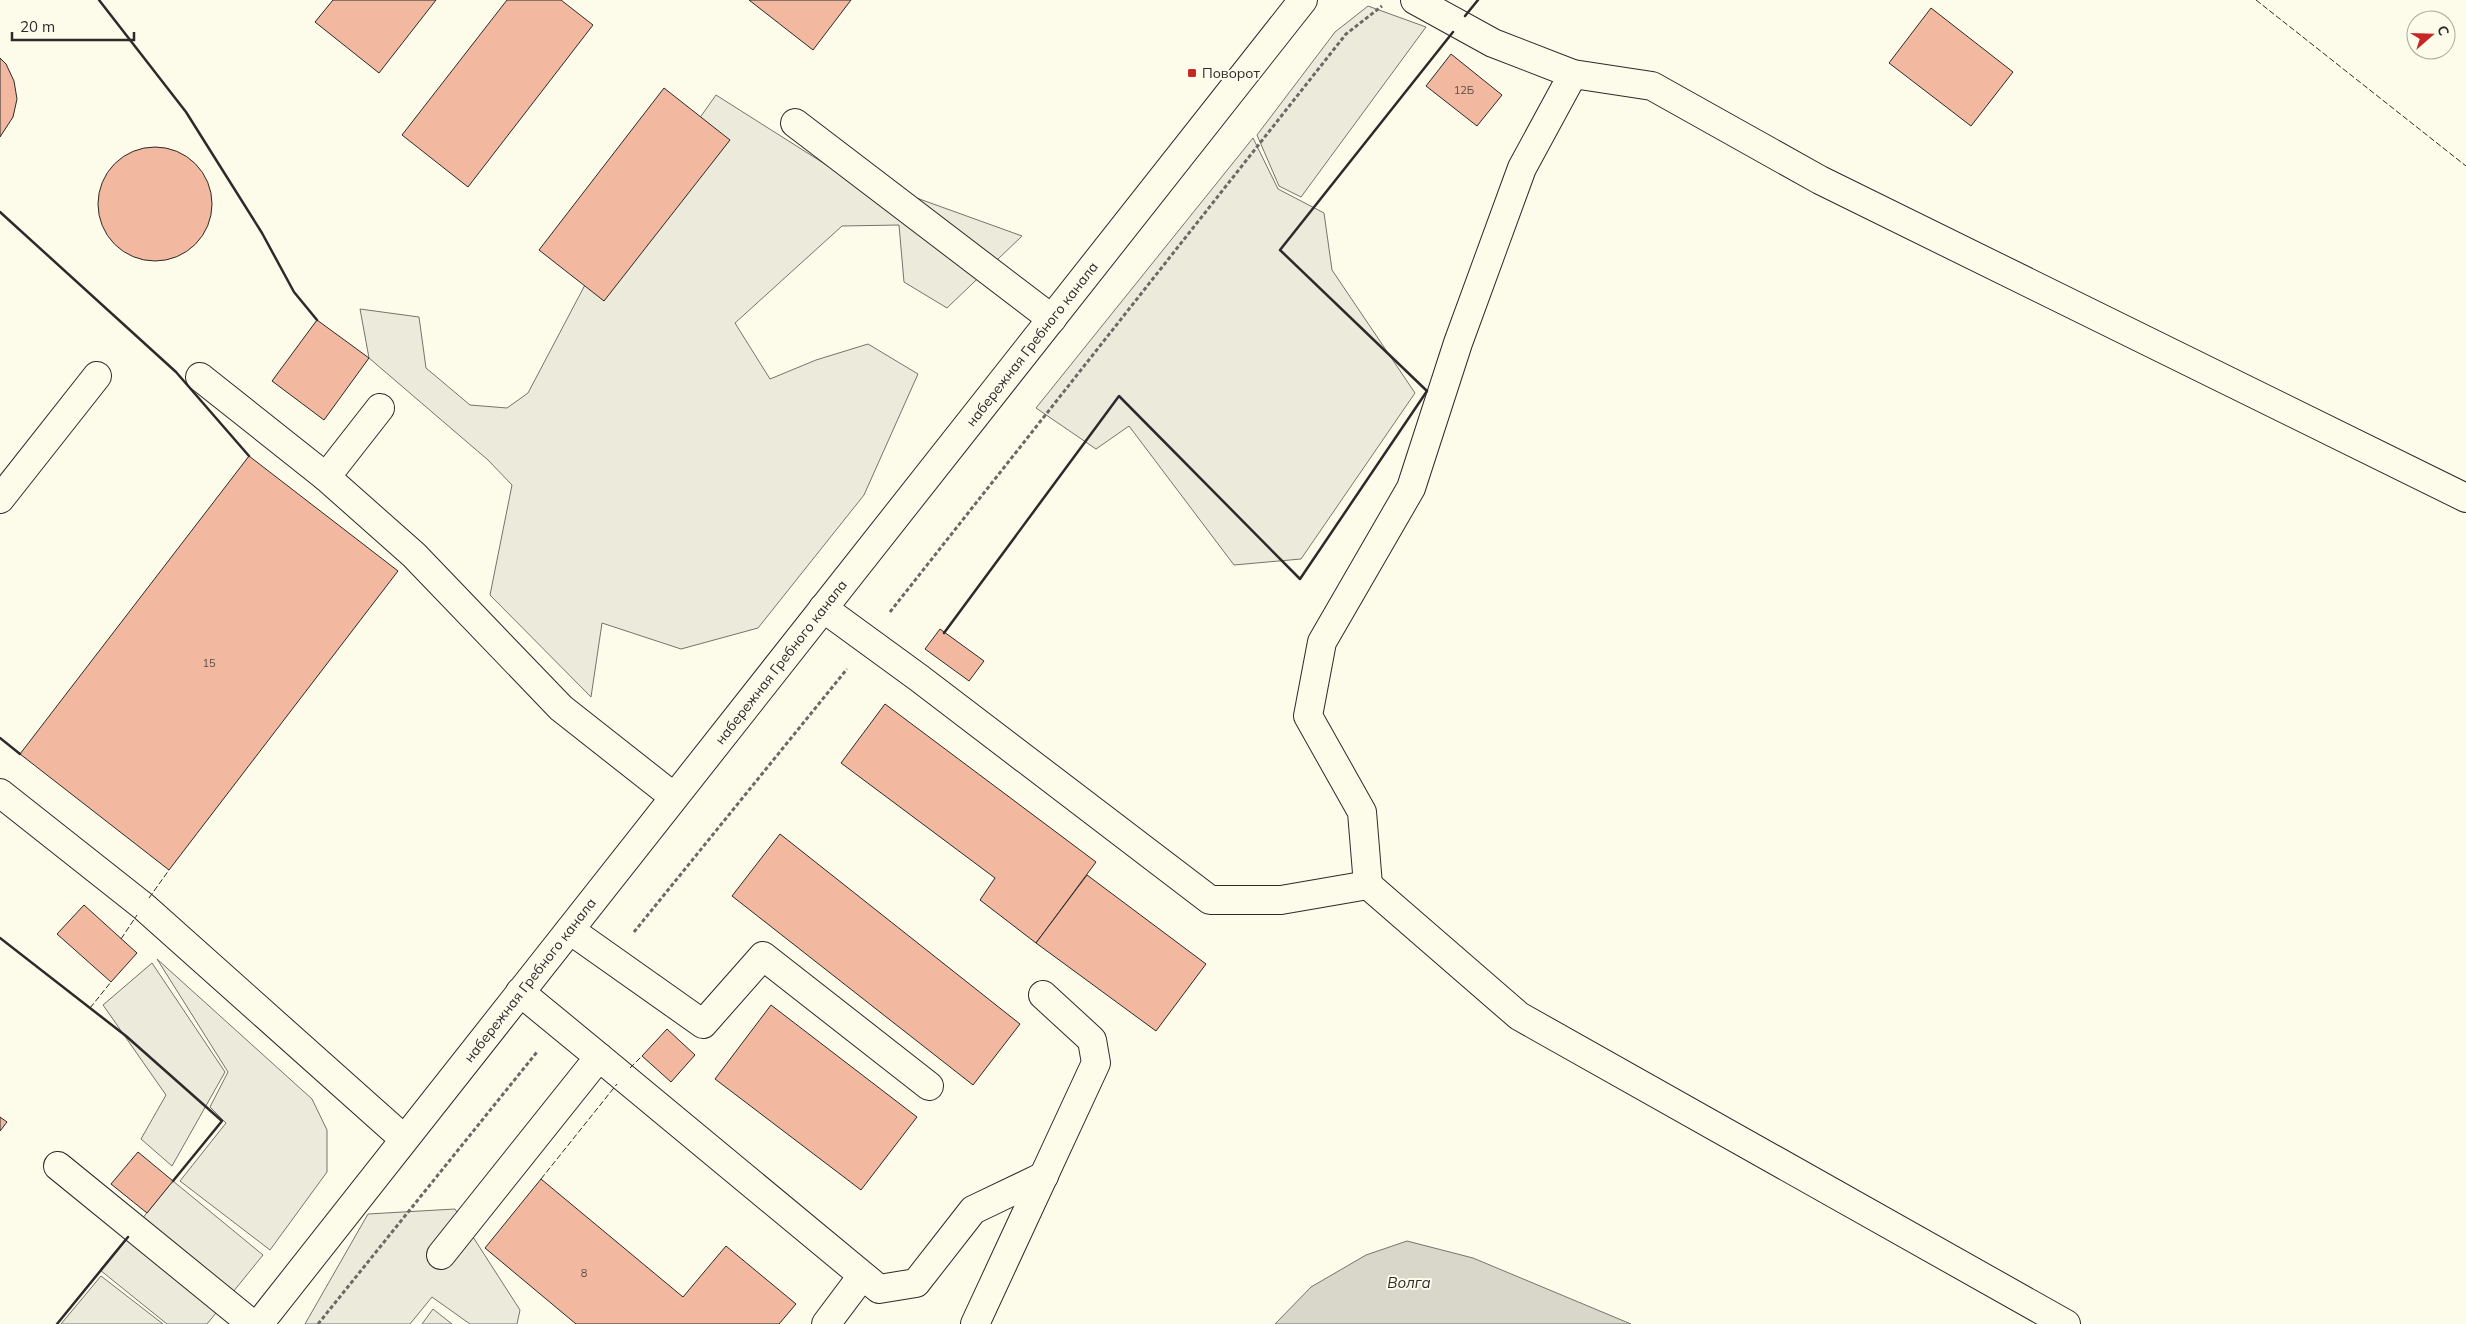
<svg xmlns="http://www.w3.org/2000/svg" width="2466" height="1324" font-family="Mulish,sans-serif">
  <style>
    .green { fill: #ecebdb; stroke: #74746e }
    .parking { fill: #eceadb; stroke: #74746e }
    .water { fill: #d8d7c9; stroke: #74746e }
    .building { fill: #f2b8a0; stroke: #2b2b2b }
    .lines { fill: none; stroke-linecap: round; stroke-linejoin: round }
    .minor-casing { stroke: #2b2b2b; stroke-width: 30 }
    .path { stroke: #6a6964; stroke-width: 3; stroke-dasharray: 4 2.5; stroke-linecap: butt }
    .minor { stroke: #fdfbea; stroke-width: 28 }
    .fence { stroke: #2b2b2b; stroke-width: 1; stroke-dasharray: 6 2.5; stroke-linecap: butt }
    .wall { stroke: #2b2b2b; stroke-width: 2.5 }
    .poi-dot { fill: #c62828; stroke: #fdfbea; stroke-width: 2 }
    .labels { text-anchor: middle; stroke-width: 4; stroke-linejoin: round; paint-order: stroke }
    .number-label { font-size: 11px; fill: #5d4e48 }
    .poi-label { font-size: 14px; fill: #2b2b2b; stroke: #fdfbea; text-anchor: start }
    .street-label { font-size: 14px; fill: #2b2b2b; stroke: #fdfbea }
    .water-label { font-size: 15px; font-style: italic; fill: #2b2b2b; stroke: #fdfbea }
  </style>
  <rect width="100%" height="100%" fill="#fdfbea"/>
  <g class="green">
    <polygon points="1368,6 1426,27 1301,197 1279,186 1257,135 1335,32"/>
    <polygon points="716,95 828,166 1022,236 947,308 904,282 899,225 842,226 735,323 770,379 816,360 868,344 918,374 864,495 758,628 681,649 602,623 591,697 490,595 512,485 488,460 369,358 360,309 419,317 426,368 470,405 507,408 528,393 596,264"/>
    <polygon points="1253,138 1278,189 1324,213 1332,270 1415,393 1301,559 1234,565 1129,426 1096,449 1036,408"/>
    <polygon points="157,959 312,1099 327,1130 327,1172 270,1250 180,1181 226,1123 210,1107 228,1072"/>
    <polygon points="152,963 225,1072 172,1166 141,1139 166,1095 103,1005"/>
    <polygon points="455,1209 520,1310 517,1324 470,1324 432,1297 410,1324 305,1324 368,1214"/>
    <polygon points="101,1276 163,1324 61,1324"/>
  </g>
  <g class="parking">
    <polygon points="173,1181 263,1255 207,1324 167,1324 100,1270"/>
    <polygon points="433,1309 452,1324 422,1324"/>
  </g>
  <polygon class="water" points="1407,1241 1473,1258 1631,1324 1275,1324 1311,1287 1366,1255"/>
  <g class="building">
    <polygon points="333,0 436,0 379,73 315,22"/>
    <polygon points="507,0 561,0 593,25 468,187 402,135"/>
    <polygon points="749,0 851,0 813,50"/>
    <polygon points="1931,8 2013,72 1971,126 1889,63"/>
    <polygon points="1451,54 1502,95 1477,126 1426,86"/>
    <polygon points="0,58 6,64 14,81 17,99 13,117 0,137"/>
    <polygon points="664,88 730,140 604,301 539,250"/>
    <circle cx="155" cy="204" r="57"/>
    <polygon points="317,320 369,358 324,420 272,381"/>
    <polygon points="249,456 398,571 169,870 20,754"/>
    <polygon points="940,629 984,661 969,681 925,649"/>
    <polygon points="885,704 1096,862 1036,943 980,900 995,878 841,763"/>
    <polygon points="780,834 1020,1024 973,1085 732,896"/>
    <polygon points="1087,875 1206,964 1156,1031 1036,943"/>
    <polygon points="84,905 137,953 111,982 57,934"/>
    <polygon points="771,1005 917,1117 861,1190 715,1079"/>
    <polygon points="667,1029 695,1055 671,1082 642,1056"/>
    <polygon points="0,1117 7,1122 0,1131"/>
    <polygon points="138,1152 173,1181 147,1213 111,1184"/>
    <polygon points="541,1179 683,1297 726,1246 796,1304 779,1324 576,1324 485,1248"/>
  </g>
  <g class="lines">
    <defs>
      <g id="minor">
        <polyline points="1415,0 1493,43 1573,74 1652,86 1820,180 2466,498"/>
        <polyline points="795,123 1052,319"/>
        <polyline points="200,377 326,477 414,555 561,708 674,797"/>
        <polyline points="326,477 380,408"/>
        <polyline points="0,499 97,376"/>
        <polyline points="823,608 919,678 1210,900 1281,900 1368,885 1519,1016 2066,1324"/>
        <polyline points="0,793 143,906 404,1139"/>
        <polyline points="1368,885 1362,812 1308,716 1322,642 1411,488 1458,343 1522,168 1573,74"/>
        <polyline points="570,930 703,1024 763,956 929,1086"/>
        <polyline points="599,1057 879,1289 916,1283 973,1210 1044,1176"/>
        <polyline points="58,1166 252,1324"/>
        <polyline points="441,1255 599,1057 520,992"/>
        <polyline points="259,1324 1303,0"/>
        <polyline points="826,1324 862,1276"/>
        <polyline points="975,1324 1096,1063 1092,1040 1043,995"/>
      </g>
    </defs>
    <use href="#minor" class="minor-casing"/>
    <g class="path">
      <polyline points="890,612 1346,34 1382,6"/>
      <polyline points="634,932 847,669"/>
      <polyline points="318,1324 537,1052"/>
    </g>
    <use href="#minor" class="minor"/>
    <g class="fence">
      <polyline points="2256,0 2466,166"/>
      <polyline points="149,898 169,870"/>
      <polyline points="121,939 137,915"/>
      <polyline points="90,1008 111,982"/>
      <polyline points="630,1068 642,1056"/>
      <polyline points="541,1179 617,1084"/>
    </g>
    <g class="wall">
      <polyline points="99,0 186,112 262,233 294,292 317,320"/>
      <polyline points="1465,16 1478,0"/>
      <polyline points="0,212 176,372 249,456"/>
      <polyline points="944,633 1119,396 1300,579 1427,391 1280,250 1453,32"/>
      <polyline points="0,738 20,754"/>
      <polyline points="0,938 126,1036 222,1121 173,1181"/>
      <polyline points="57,1324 128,1237"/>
    </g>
  </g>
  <rect class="poi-dot" x="1187" y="68" width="10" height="10" rx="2.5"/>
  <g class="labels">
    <g class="number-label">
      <text x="1464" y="94">12Б</text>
      <text x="209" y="667">15</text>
      <text x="584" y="1277">8</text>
    </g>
    <g class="poi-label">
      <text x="1202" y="78">Поворот</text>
    </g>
    <g class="street-label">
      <text transform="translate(1032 344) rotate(-52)" y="5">набережная Гребного канала</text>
      <text transform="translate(781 662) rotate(-52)" y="5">набережная Гребного канала</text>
      <text transform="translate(530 980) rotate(-52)" y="5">набережная Гребного канала</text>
    </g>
    <g class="water-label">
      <text x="1409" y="1288">Волга</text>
    </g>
  </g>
  <g transform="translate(2431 35) rotate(70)"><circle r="24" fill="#fdfbea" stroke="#a9a89e"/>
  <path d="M0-4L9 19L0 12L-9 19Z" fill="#c62828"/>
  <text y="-8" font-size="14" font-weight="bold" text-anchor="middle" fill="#2b2b2b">С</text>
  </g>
  <path d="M12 32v8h122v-8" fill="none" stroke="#2b2b2b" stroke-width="2.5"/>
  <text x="20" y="32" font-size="15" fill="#2b2b2b" stroke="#fdfbea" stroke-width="4" paint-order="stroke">20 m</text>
</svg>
